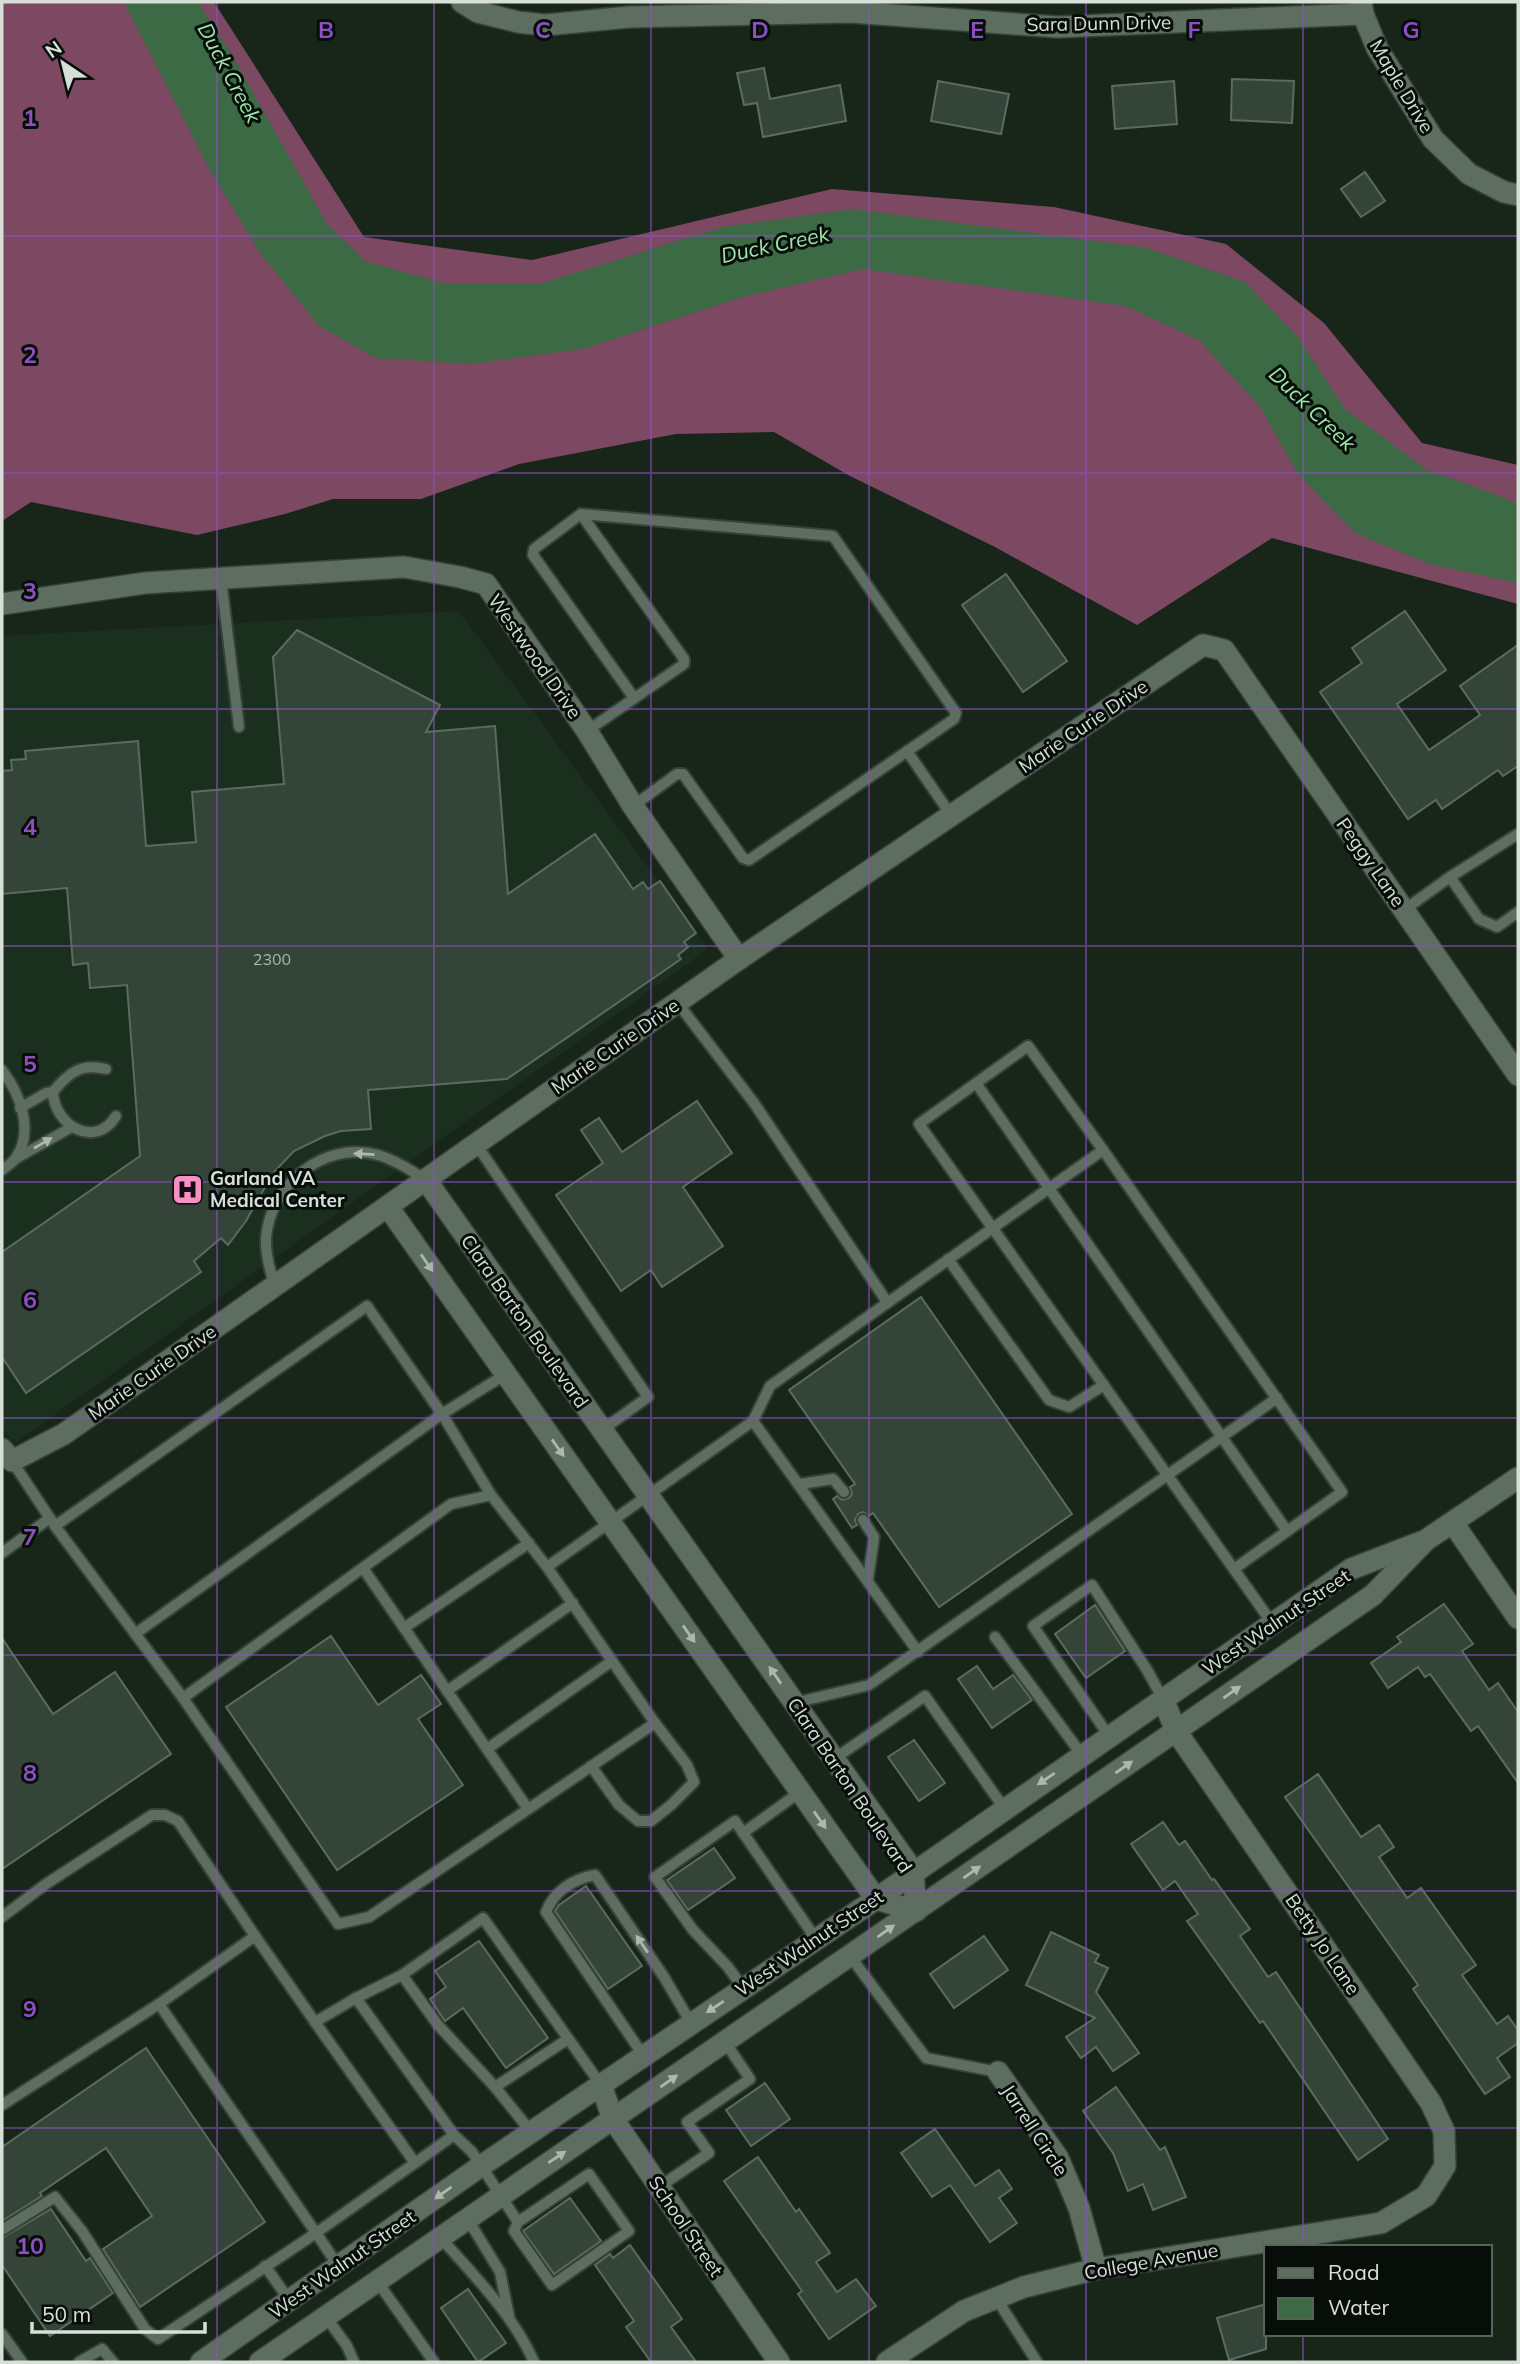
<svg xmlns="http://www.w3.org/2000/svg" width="1520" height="2364" font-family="Mulish,sans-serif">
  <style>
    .built { fill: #1b2f1f }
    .forest { fill: #7c4862 }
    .water { fill: #3c6a45 }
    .building { fill: #354438; stroke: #5b6b5d; stroke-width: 2 }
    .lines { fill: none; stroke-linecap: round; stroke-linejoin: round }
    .lane-casing { stroke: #364138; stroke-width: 14 }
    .street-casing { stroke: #364138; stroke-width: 24 }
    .secondary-casing { stroke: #364138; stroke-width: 24 }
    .lane { stroke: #5d6d60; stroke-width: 10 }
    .street { stroke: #5d6d60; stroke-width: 21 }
    .secondary { stroke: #5d6d60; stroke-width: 21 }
    .oneway { fill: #acb8ae }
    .grid { fill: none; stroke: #8d50c4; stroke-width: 2; stroke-opacity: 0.55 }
    .labels { text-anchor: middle; stroke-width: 6; stroke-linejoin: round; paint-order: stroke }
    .number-label { font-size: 16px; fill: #aeb9b0 }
    .street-label { font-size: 19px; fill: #d7e0d8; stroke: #070d08 }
    .poi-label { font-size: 19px; font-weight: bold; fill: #d7e0d8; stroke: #070d08; text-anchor: start }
    .water-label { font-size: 21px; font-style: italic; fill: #9fe7ac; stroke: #070d08 }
    .grid-label { font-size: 23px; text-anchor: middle; font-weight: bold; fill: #8d50c4; stroke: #070d08; stroke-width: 6; stroke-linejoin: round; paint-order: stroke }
  </style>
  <rect width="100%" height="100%" fill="#18261a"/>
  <polygon class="built" points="459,611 708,949 15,1443 2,1428 2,636"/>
  <polygon class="forest" points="2,2 214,2 364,237 532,260 832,189 1054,207 1226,244 1324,323 1422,443 1518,465 1518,604 1272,538 1137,625 995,547 850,476 774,432 676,434 519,464 421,499 333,499 285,514 197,535 31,502 2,521"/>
  <polygon class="water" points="124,2 198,2 229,50 327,224 365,261 443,283 543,283 722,227 853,209 1147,248 1245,282 1297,336 1345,409 1426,469 1518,503 1518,583 1429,564 1355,533 1298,474 1260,407 1199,340 1125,306 863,269 743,297 583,349 470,364 375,358 319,326 260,253 207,165"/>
  <g class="building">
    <polygon points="764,68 770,99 840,85 846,121 763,137 757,103 744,105 737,73"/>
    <polygon points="1232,79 1294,81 1292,123 1231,120"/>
    <polygon points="938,81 1009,94 1001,134 931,121"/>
    <polygon points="1174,81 1177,124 1115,129 1112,86"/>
    <polygon points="1365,172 1385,201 1361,217 1341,189"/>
    <polygon points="1006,574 1067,661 1023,692 962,605"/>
    <polygon points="1405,611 1446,670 1397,704 1429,750 1480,715 1460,686 1518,645 1518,766 1503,776 1498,770 1442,809 1436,800 1408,819 1320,692 1362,663 1352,648"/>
    <polygon points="297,630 440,705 426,732 495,726 508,894 595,834 633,889 643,882 648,889 660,881 696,933 684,942 688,947 678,955 681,959 507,1079 368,1090 371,1129 341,1131 325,1136 294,1151 273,1173 246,1221 228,1245 221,1238 194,1261 201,1272 26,1393 2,1357 2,1252 140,1156 127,985 90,988 88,963 73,965 67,888 2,894 2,771 12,770 11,760 26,759 25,751 138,741 146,846 196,842 192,792 284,784 273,657"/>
    <polygon points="697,1101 732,1153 683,1187 723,1246 662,1287 651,1270 621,1291 556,1195 603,1163 581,1130 599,1118 622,1152"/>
    <polygon points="921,1297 1072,1514 939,1607 873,1513 869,1516 863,1512 858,1514 855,1520 857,1525 852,1528 833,1499 837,1496 842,1500 849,1498 852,1494 850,1487 855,1484 789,1390"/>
    <polygon points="1444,1604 1473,1644 1462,1651 1489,1690 1498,1683 1518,1712 1518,1783 1478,1726 1471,1731 1430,1674 1425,1677 1418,1667 1388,1688 1371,1663 1401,1642 1397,1637"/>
    <polygon points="1095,1605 1125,1651 1086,1678 1055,1634"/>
    <polygon points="331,1636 378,1705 421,1675 441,1704 418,1719 463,1785 337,1870 226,1707"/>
    <polygon points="2,1638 53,1714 115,1672 171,1754 2,1869"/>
    <polygon points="977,1666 993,1689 1013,1675 1032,1700 992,1728 958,1679"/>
    <polygon points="914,1740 945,1783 919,1801 888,1757"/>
    <polygon points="1318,1774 1361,1837 1379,1825 1394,1847 1379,1857 1407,1898 1421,1888 1476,1965 1462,1975 1497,2024 1508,2016 1518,2030 1518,2043 1497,2058 1510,2077 1485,2094 1413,1989 1418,1985 1285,1797"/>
    <polygon points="1163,1822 1179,1845 1185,1841 1212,1880 1214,1879 1250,1929 1240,1936 1268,1977 1276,1972 1388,2139 1358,2160 1263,2021 1260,2023 1187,1921 1198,1914 1175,1881 1163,1890 1131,1844"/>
    <polygon points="714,1848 735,1878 688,1910 667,1880"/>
    <polygon points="586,1886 642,1966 608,1989 555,1911 559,1905"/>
    <polygon points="1051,1932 1099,1955 1095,1962 1108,1968 1096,1992 1139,2053 1113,2071 1096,2047 1081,2058 1066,2037 1095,2018 1026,1985"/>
    <polygon points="984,1936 1008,1970 954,2008 930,1974"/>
    <polygon points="479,1941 548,2038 506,2068 463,2008 445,2021 430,1999 446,1987 435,1971"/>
    <polygon points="146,2048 265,2222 140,2307 103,2249 152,2216 106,2148 40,2193 42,2196 2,2221 2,2147"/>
    <polygon points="765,2083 790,2119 751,2146 726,2110"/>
    <polygon points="1116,2087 1160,2150 1165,2147 1186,2197 1153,2210 1143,2184 1128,2191 1113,2153 1083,2111"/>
    <polygon points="935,2129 975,2186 999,2170 1012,2189 999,2198 1017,2223 990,2242 950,2185 932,2197 901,2153"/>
    <polygon points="758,2157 796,2212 799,2209 830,2253 816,2262 837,2292 856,2279 876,2306 829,2339 798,2294 802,2291 724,2181"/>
    <polygon points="570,2198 601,2241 554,2274 523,2231"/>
    <polygon points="51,2209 86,2261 90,2258 113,2293 50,2336 2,2265 2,2238"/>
    <polygon points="630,2245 682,2319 671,2327 696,2362 651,2362 626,2327 634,2321 595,2265 610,2254 613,2258"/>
    <polygon points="468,2289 506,2343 478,2362 441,2308"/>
    <polygon points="1266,2304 1266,2349 1229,2360 1217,2318"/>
  </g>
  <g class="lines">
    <defs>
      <g id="lane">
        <polyline points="581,514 833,536 956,713 954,719 749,860 743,858 683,774 677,774 633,806"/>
        <polyline points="221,579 239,727"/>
        <polyline points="587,731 684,664 684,659 581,514 534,549 533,555 634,698"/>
        <polyline points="907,751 951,815"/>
        <polyline points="1450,877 1518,834"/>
        <polyline points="1404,910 1450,877 1479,919 1497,927 1518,912"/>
        <polyline points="677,1002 754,1103 887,1302"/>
        <path d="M106,1069c-25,-6 -38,4 -53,23 1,33 42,58 63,24"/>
        <path d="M2,1070c18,24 33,61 13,89 -3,4 -9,8 -13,11"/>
        <polyline points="976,1083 1287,1531"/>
        <polyline points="20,1108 46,1093 53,1092"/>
        <polyline points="476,1144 648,1397 602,1430"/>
        <polyline points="1103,1150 1028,1046 919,1124 1272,1623"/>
        <polyline points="15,1159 72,1127"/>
        <polyline points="948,1259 1049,1400 1069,1407 1104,1385"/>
        <path d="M275,1286c-5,-15 -10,-32 -9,-48 4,-53 58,-98 112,-83 17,5 33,15 48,25"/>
        <polyline points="753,1421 918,1652"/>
        <polyline points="12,1461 55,1526"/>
        <polyline points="800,1484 833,1479 844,1492"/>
        <polyline points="863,1520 874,1537 868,1579"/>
        <polyline points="2,1553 50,1518"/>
        <polyline points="547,1567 655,1723 369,1917 338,1924 183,1698 451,1504 491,1495 547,1567 753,1421 770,1386 1103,1150 1342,1492 1234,1569"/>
        <polyline points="363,1568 528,1809"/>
        <polyline points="404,1628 529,1543"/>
        <polyline points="135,1634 442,1414 491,1495"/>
        <polyline points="995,1637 1082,1755"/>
        <polyline points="447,1691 573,1603"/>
        <polyline points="183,1698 55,1526 367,1306 442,1414 506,1374"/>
        <polyline points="794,1703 869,1685 1277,1398"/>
        <polyline points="1109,1736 1033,1626 1092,1585 1147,1670 1163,1699"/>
        <polyline points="487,1749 612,1661"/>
        <polyline points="834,1759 925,1696 1004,1808"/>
        <polyline points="591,1766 619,1805 638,1821 651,1821 671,1805 694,1782 687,1765 655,1723"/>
        <polyline points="743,1833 800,1792"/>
        <polyline points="2,1917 46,1884 152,1815 165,1815 178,1821 255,1936"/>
        <polyline points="850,1956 926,2058 998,2072"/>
        <polyline points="402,1975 438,2025 495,2087 532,2133"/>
        <polyline points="743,1988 728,1967 693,1930 655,1877 735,1821 816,1939"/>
        <polyline points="356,1998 454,2135 472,2152 518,2222 589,2174 629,2231 552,2285 514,2231 518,2222"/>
        <polyline points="159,2004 316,2233 415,2163"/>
        <polyline points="315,2022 415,2163 454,2135"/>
        <path d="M643,2055l-97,-143c8,-21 27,-33 49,-37l69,102 27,46"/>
        <polyline points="495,2087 568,2039"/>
        <polyline points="2,2105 159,2004 255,1936 315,2022 356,1998 402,1975 483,1918 601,2085"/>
        <polyline points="659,2187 709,2153 687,2122 750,2079 725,2042"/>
        <polyline points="467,2218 500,2272 509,2316"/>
        <polyline points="2,2230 55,2197 82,2231 145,2329 158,2339 316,2233 339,2267"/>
        <path d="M440,2237c34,39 73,77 94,125"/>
        <polyline points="265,2266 290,2301"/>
        <polyline points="377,2281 434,2362"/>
        <polyline points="996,2298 1037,2362"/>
        <polyline points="326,2317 347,2346 354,2362"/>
        <polyline points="2,2334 22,2362"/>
        <polyline points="79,2362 102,2349 113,2362"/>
      </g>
      <g id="street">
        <polyline points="462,2 478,12 518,22 545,25 629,17 850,12 1058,27 1363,14"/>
        <polyline points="1361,2 1363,14 1377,48 1433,139 1469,174 1504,192 1518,195"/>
        <polyline points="2,604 145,583 404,567 460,577 486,584 587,731 633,806 739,959"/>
        <polyline points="388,1207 876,1899 916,1911 913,1871 426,1180"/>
        <polyline points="2,1449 12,1461 64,1434 739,959 1203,645 1224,650 1518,1075"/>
        <polyline points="1453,1523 1518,1618"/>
        <polyline points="998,2072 1058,2158 1079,2208 1096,2269"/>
        <polyline points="601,2085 613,2119 779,2362"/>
        <polyline points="887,2362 964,2311 1024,2287 1096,2269 1381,2223 1426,2196 1445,2166 1444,2131 1431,2103 1176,1731 1163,1699"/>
      </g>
      <g id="secondary">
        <polyline points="201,2362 481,2166 876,1899 1351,1569 1421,1542"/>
        <polyline points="260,2362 1373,1595 1426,1540 1518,1478"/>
      </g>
    </defs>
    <use href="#lane" class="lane-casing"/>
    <use href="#street" class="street-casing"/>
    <use href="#secondary" class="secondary-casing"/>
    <use href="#lane" class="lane"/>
    <use href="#street" class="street"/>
    <use href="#secondary" class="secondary"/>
  </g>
  <defs><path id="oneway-solid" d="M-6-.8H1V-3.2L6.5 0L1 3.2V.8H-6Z" transform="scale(1.75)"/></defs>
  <g class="oneway">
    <use href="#oneway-solid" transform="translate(43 1143) rotate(-30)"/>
    <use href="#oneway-solid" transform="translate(364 1154) rotate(-177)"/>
    <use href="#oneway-solid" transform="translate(427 1263) rotate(55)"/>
    <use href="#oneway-solid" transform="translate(558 1448) rotate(55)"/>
    <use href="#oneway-solid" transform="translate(689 1634) rotate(55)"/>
    <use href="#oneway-solid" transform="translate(775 1675) rotate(-125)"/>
    <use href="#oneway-solid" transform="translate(1232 1692) rotate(-35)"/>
    <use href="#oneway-solid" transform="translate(1124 1767) rotate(-35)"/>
    <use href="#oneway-solid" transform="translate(1046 1779) rotate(146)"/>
    <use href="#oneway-solid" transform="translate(820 1820) rotate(55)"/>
    <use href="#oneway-solid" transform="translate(972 1872) rotate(-35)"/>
    <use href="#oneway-solid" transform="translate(886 1931) rotate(-35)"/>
    <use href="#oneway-solid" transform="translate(642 1944) rotate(-124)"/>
    <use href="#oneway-solid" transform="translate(715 2007) rotate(146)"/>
    <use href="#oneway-solid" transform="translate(669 2081) rotate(-35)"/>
    <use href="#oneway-solid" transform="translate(557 2157) rotate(-34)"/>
    <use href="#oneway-solid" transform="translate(443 2193) rotate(145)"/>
  </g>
  <path class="grid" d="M217,2v2360M434,2v2360M651,2v2360M869,2v2360M1086,2v2360M1303,2v2245M2,236h1516M2,473h1516M2,709h1516M2,946h1516M2,1182h1516M2,1418h1516M2,1655h1516M2,1891h1516M2,2128h1516M1303,2334v28"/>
  <defs>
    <symbol id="hospital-square" viewBox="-11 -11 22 22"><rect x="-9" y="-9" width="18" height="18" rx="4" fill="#fa8fc6" stroke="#070d08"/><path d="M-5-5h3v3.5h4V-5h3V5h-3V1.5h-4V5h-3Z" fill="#111"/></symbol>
  </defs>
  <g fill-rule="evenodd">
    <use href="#hospital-square" x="170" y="1172" width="35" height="35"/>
  </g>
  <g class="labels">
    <g class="number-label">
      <text x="272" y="965">2300</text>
    </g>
    <g class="street-label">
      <text transform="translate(1099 23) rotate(-1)" y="7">Sara Dunn Drive</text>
      <text transform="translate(1402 86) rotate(59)" y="7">Maple Drive</text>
      <text transform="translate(535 656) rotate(55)" y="7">Westwood Drive</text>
      <text transform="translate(1083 726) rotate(-34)" y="7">Marie Curie Drive</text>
      <text transform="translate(1371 862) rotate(55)" y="7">Peggy Lane</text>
      <text transform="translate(615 1046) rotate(-35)" y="7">Marie Curie Drive</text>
      <text transform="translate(525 1321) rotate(55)" y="7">Clara Barton Boulevard</text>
      <text transform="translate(152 1372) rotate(-35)" y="7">Marie Curie Drive</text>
      <text transform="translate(1276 1622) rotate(-34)" y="7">West Walnut Street</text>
      <text transform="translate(850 1785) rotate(56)" y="7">Clara Barton Boulevard</text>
      <text transform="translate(809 1943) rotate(-34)" y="7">West Walnut Street</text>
      <text transform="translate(1323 1944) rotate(56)" y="7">Betty Jo Lane</text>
      <text transform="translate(1035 2130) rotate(57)" y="7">Jarrell Circle</text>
      <text transform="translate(686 2226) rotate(56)" y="7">School Street</text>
      <text transform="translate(1151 2261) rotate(-10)" y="7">College Avenue</text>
      <text transform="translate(342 2264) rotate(-35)" y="7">West Walnut Street</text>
    </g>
    <g class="poi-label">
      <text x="210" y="1185">Garland VA<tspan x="210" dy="22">Medical Center</tspan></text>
    </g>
    <g class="water-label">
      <text transform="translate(229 73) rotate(62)" y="7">Duck Creek</text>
      <text transform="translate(775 245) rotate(-12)" y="7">Duck Creek</text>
      <text transform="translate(1312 409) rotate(44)" y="7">Duck Creek</text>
    </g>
  </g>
  <g class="grid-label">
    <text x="326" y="38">B</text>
    <text x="543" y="38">C</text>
    <text x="760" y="38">D</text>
    <text x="977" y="38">E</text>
    <text x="1194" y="38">F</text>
    <text x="1411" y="38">G</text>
    <text x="30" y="126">1</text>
    <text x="30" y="363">2</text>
    <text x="30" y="599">3</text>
    <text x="30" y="835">4</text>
    <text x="30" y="1072">5</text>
    <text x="30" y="1308">6</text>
    <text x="30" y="1545">7</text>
    <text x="30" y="1781">8</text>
    <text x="30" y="2017">9</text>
    <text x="30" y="2254">10</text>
  </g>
  <rect width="1520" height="2364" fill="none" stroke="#d7e0d8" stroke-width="7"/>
  <rect x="1264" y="2245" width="228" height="91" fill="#070d08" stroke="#5a615b" stroke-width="2"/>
  <rect x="1278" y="2268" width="35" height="10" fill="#5d6d60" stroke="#5a615b" stroke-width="2"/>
  <text x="1328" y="2280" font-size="21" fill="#d7e0d8">Road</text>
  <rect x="1278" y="2298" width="35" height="21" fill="#3c6a45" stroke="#5a615b" stroke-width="2"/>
  <text x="1328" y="2315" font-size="21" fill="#d7e0d8">Water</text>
  <g transform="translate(63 63) rotate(325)" stroke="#070d08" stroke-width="5" paint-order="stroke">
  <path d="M0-5L12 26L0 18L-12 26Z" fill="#d7e0d8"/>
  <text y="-10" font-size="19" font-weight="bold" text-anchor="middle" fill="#d7e0d8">N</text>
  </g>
  <path d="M32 2322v10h173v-10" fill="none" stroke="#d7e0d8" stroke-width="3.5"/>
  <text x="42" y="2322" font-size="21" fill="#d7e0d8" stroke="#070d08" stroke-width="5" paint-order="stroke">50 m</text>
</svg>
